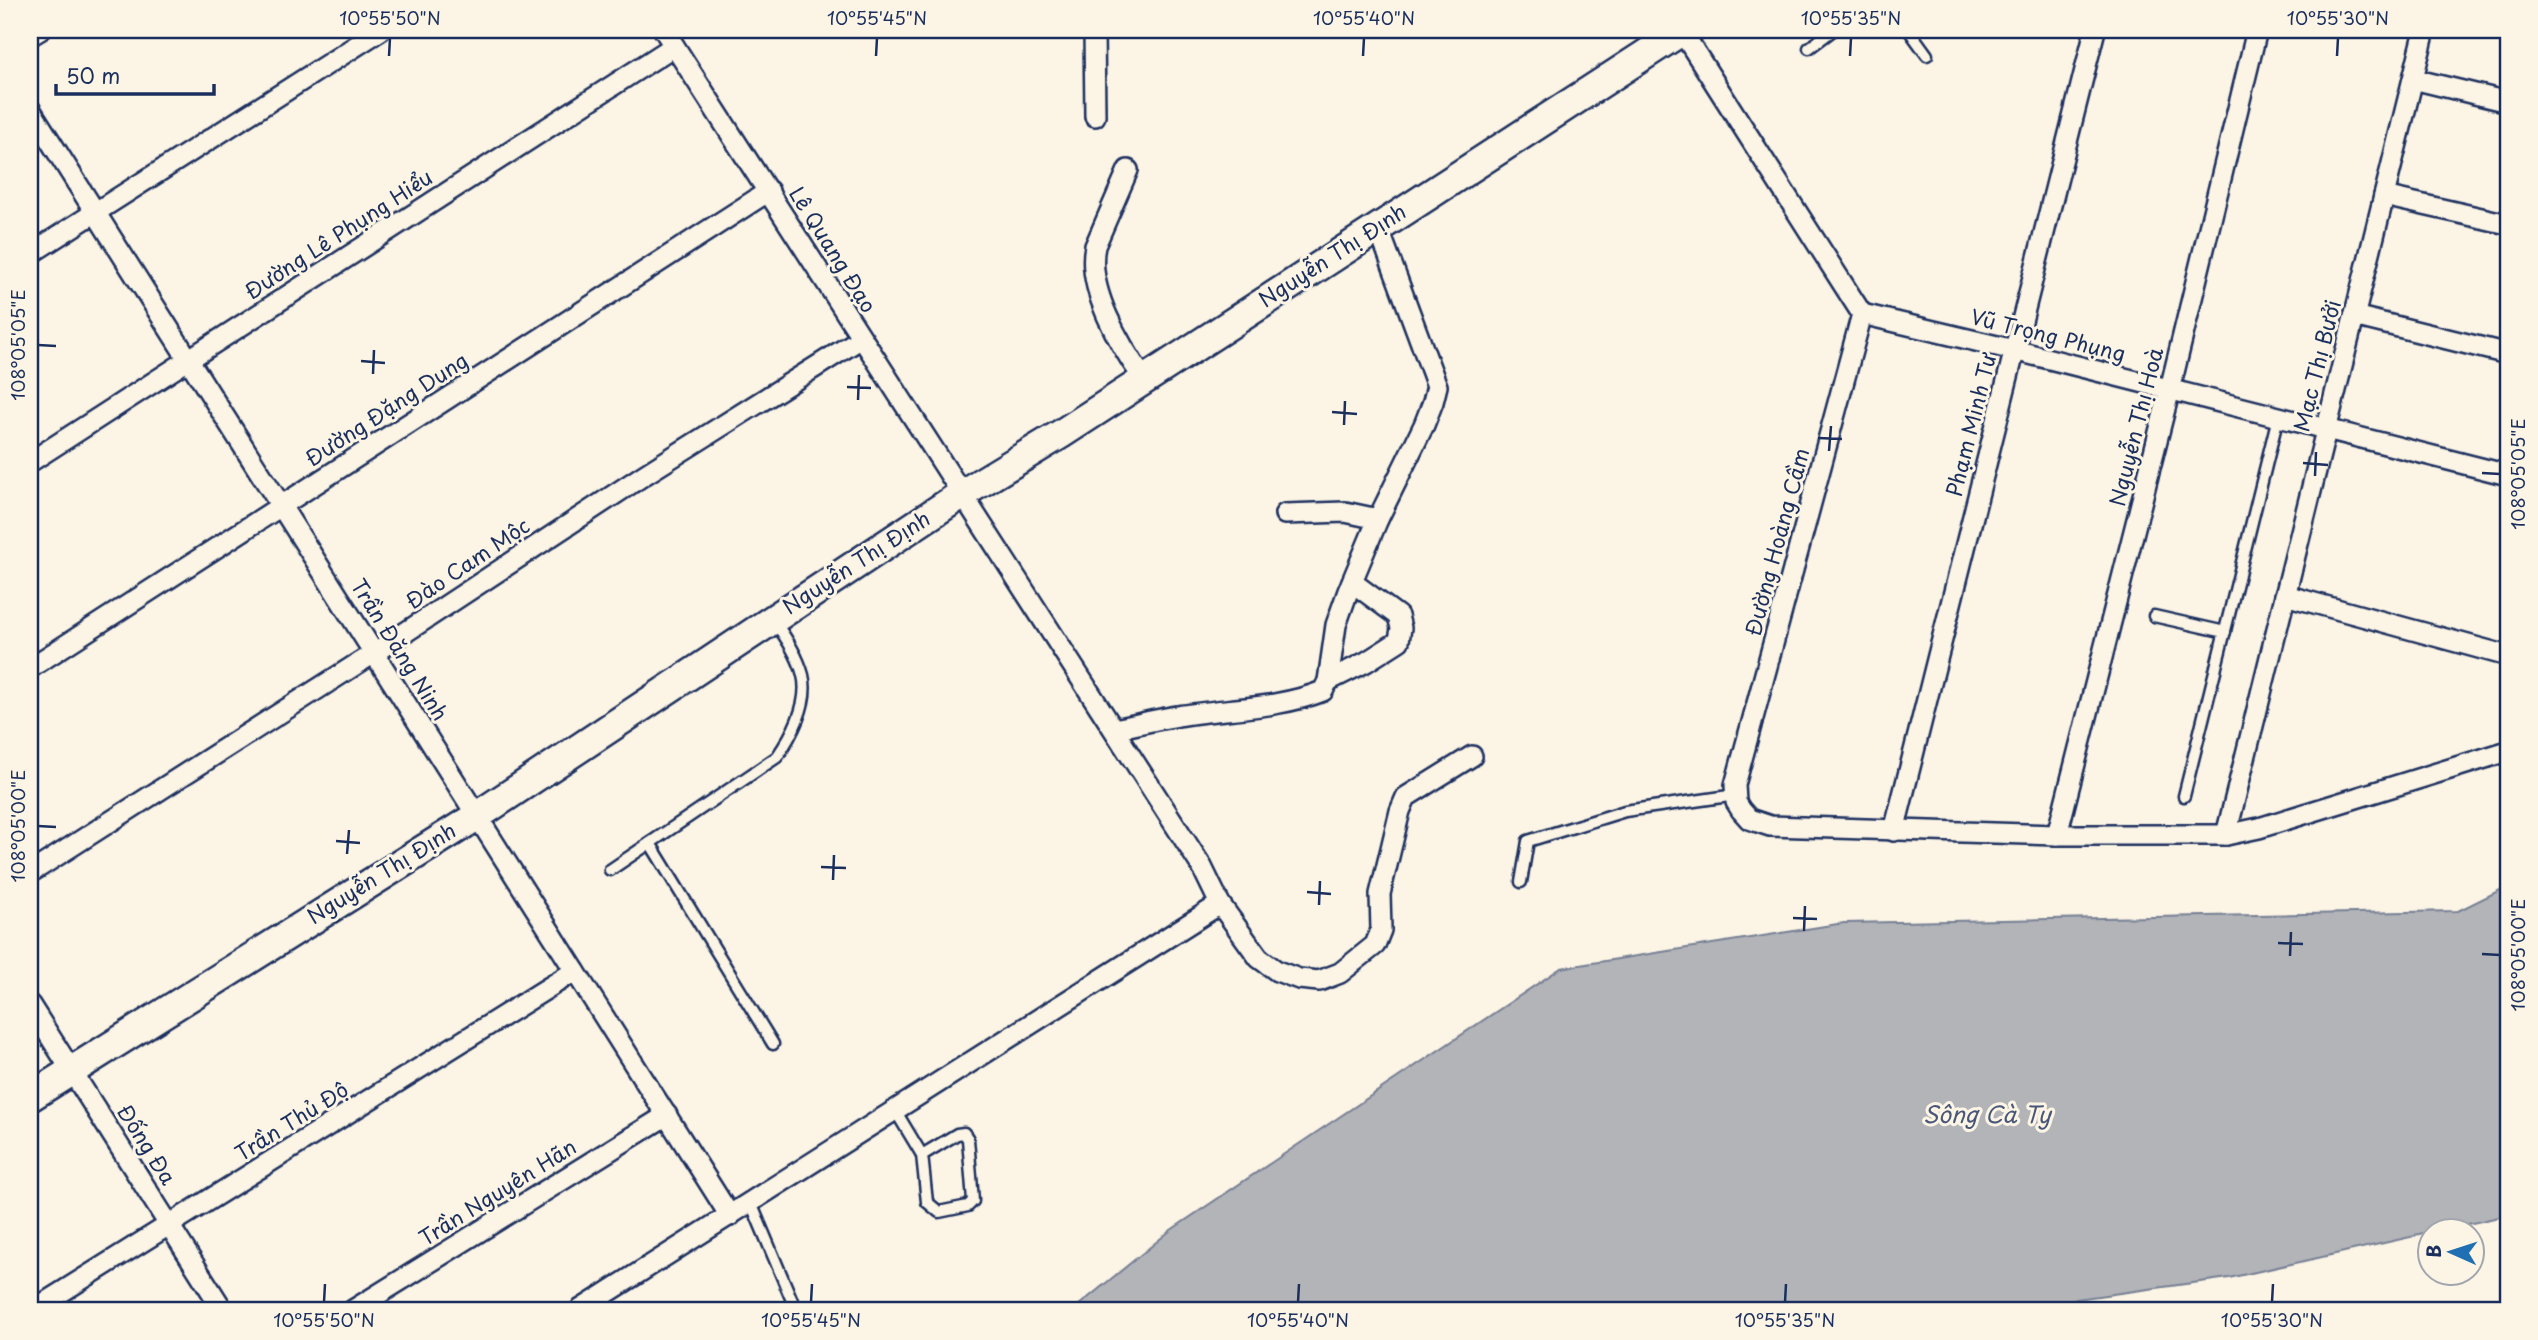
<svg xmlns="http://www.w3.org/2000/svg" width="2538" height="1340" font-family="'Playpen Sans',sans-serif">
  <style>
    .water { fill: #b2b4b8; stroke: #767f94; stroke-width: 2 }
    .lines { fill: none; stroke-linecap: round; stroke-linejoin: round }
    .lane-casing { stroke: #1b2f5e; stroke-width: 15 }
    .street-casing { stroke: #1b2f5e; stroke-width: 24 }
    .secondary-casing { stroke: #1b2f5e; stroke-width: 33 }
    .lane { stroke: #fcf5e5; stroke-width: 10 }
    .street { stroke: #fcf5e5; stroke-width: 19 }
    .secondary { stroke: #fcf5e5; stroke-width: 28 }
    .ticks { fill: none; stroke: #1b2f5e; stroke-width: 2.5 }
    .labels { text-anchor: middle; stroke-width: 6; stroke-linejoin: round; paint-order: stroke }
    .street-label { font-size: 21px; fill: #1b2f5e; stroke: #fcf5e5 }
    .water-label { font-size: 23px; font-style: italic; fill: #485779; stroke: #fcf5e5 }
    .neatline { fill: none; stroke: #1b2f5e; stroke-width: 2.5 }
    .ticks-label { font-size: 18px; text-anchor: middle; fill: #1b2f5e }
  </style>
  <rect width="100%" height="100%" fill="#fcf5e5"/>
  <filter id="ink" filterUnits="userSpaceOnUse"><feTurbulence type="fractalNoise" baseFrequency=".0143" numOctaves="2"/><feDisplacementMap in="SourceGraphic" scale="14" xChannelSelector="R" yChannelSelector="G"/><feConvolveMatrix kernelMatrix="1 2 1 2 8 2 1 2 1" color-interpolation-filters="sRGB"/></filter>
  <g filter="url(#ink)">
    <polygon class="water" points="2508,886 2508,1215 2229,1278 1996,1310 1073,1310 1171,1230 1561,968 1844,923 2458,911"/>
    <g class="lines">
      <defs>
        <g id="lane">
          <polyline points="1909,30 1927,55"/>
          <polyline points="1809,48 1833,30"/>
          <polyline points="2154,616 2225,632"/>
          <polyline points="2184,796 2278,417"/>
          <polyline points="650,843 773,1044"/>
          <path d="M610,870l167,-113c15,-22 33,-54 26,-82 -5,-19 -17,-37 -28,-53"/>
          <polyline points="1521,882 1528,841 1625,811 1736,795"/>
          <polyline points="895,1110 922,1155"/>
          <polygon points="964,1133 968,1139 973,1201 968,1206 939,1212 927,1202 922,1155 957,1134"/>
          <polyline points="751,1203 796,1310"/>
        </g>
        <g id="street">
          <polyline points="1094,30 1095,116"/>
          <polyline points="1681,30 1862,314 1735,785 1736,802 1741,810 1749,819 1770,826 2057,835 2226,835 2259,828 2508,751"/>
          <polyline points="30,36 40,30"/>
          <polyline points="2413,79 2508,102"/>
          <polyline points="30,109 730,1216"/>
          <path d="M1128,170l-33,76c-9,42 25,100 49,133"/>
          <polyline points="2384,196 2508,224"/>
          <polyline points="30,254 381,30"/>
          <polyline points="1862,314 2014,350 2508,475"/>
          <polyline points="2354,316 2508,354"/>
          <polyline points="30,462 674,46"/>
          <polyline points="1285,514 1345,512 1378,519"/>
          <polyline points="2285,595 2508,656"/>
          <polyline points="30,668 769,191"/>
          <polyline points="1328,681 1366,662 1399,641 1401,628 1398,616 1352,582"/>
          <path d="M1114,729c21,-4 43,-10 64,-13 47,-8 100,-7 145,-25l5,-10 8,-56 12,-34 30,-72 46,-94 9,-23 4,-16 -59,-159"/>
          <polyline points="1894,831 2095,30"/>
          <polyline points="2057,835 2170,389 2257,30"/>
          <polyline points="2226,835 2425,30"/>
          <polyline points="30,873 374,653 644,475 860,339"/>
          <polyline points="1220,904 1259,958 1277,971 1299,979 1319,981 1340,973 1375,945 1381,930 1380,894 1400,811 1406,797 1472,756"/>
          <polyline points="30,1005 223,1310"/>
          <polyline points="33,1310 575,971"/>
          <polyline points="353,1310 667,1115"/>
          <polyline points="580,1310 1220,904 1202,867 664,30"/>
        </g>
        <polyline id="secondary" points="30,1097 477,816 962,494 1061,434 1683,30"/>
      </defs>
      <use href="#lane" class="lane-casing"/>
      <use href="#street" class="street-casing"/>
      <use href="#secondary" class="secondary-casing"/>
      <use href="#lane" class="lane"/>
      <use href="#street" class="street"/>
      <use href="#secondary" class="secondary"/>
    </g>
  </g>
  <path class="ticks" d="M389,56l1,-18M876,56l1,-18M1363,56l1,-18M1850,56l1,-18M2337,56l1,-18M38,345l18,1M361,361l24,2M373,374l1,-24M847,387l24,1M858,400l1,-25M1332,412l25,2M1344,425l1,-24M1818,438l24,1M1829,451l2,-25M2303,463l25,2M2482,473l18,1M2315,476l1,-24M38,826l18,1M336,841l24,2M347,854l2,-24M821,867l25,1M833,880l1,-25M1307,892l24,2M1319,905l1,-24M1793,918l24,1M1804,931l1,-25M2278,943l25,1M2482,954l18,1M2290,956l1,-24M324,1302l1,-18M811,1302l1,-18M1298,1302l1,-18M1785,1302l1,-18M2272,1302l1,-18"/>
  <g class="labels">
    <g class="street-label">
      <text transform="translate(339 235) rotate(-33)" y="7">Đường Lê Phụng Hiểu</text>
      <text transform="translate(832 250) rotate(58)" y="7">Lê Quang Đạo</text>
      <text transform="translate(1333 256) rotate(-33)" y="7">Nguyễn Thị Định</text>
      <text transform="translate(2048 336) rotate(14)" y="7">Vũ Trọng Phụng</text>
      <text transform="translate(2318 366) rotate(-76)" y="7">Mạc Thị Bưởi</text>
      <text transform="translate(387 410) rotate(-33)" y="7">Đường Đặng Dung</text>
      <text transform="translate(1972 425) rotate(-76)" y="7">Phạm Minh Tư</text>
      <text transform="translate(2137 427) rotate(-76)" y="7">Nguyễn Thị Hoà</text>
      <text transform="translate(1778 542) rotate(-75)" y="7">Đường Hoàng Cầm</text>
      <text transform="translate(857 563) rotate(-33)" y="7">Nguyễn Thị Định</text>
      <text transform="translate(468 564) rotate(-34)" y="7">Đào Cam Mộc</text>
      <text transform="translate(399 650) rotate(58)" y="7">Trần Đăng Ninh</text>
      <text transform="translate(382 874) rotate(-32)" y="7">Nguyễn Thị Định</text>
      <text transform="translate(292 1122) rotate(-32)" y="7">Trần Thủ Độ</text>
      <text transform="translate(146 1145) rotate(58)" y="7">Đống Đa</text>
      <text transform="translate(498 1193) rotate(-32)" y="7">Trần Nguyên Hãn</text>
    </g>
    <g class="water-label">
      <text x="1987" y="1123">Sông Cà Ty</text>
    </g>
  </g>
  <rect width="2538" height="1340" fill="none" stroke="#fcf5e5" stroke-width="77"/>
  <g transform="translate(2451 1252) rotate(273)"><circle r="33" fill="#fcf5e5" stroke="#a2a6af" stroke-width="2"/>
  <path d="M0-5L12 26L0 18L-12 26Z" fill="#1f6fb2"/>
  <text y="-10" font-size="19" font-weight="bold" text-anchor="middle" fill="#1b2f5e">B</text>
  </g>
  <path d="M56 84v10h158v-10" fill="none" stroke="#1b2f5e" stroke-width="3.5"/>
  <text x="66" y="84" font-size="21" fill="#1b2f5e" stroke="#fcf5e5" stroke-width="5" paint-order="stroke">50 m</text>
  <rect x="38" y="38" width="2462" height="1264" class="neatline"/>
  <g class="ticks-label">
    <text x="390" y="25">10°55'50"N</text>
    <text x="877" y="25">10°55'45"N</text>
    <text x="1364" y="25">10°55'40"N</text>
    <text x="1851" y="25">10°55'35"N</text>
    <text x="2338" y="25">10°55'30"N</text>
    <text transform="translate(19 345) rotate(-90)" y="6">108°05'05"E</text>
    <text transform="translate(2519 474) rotate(-90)" y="6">108°05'05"E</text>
    <text transform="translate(19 826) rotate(-90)" y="6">108°05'00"E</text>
    <text transform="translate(2519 955) rotate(-90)" y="6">108°05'00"E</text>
    <text x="324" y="1327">10°55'50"N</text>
    <text x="811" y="1327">10°55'45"N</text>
    <text x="1298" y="1327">10°55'40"N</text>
    <text x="1785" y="1327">10°55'35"N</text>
    <text x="2272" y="1327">10°55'30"N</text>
  </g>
</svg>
